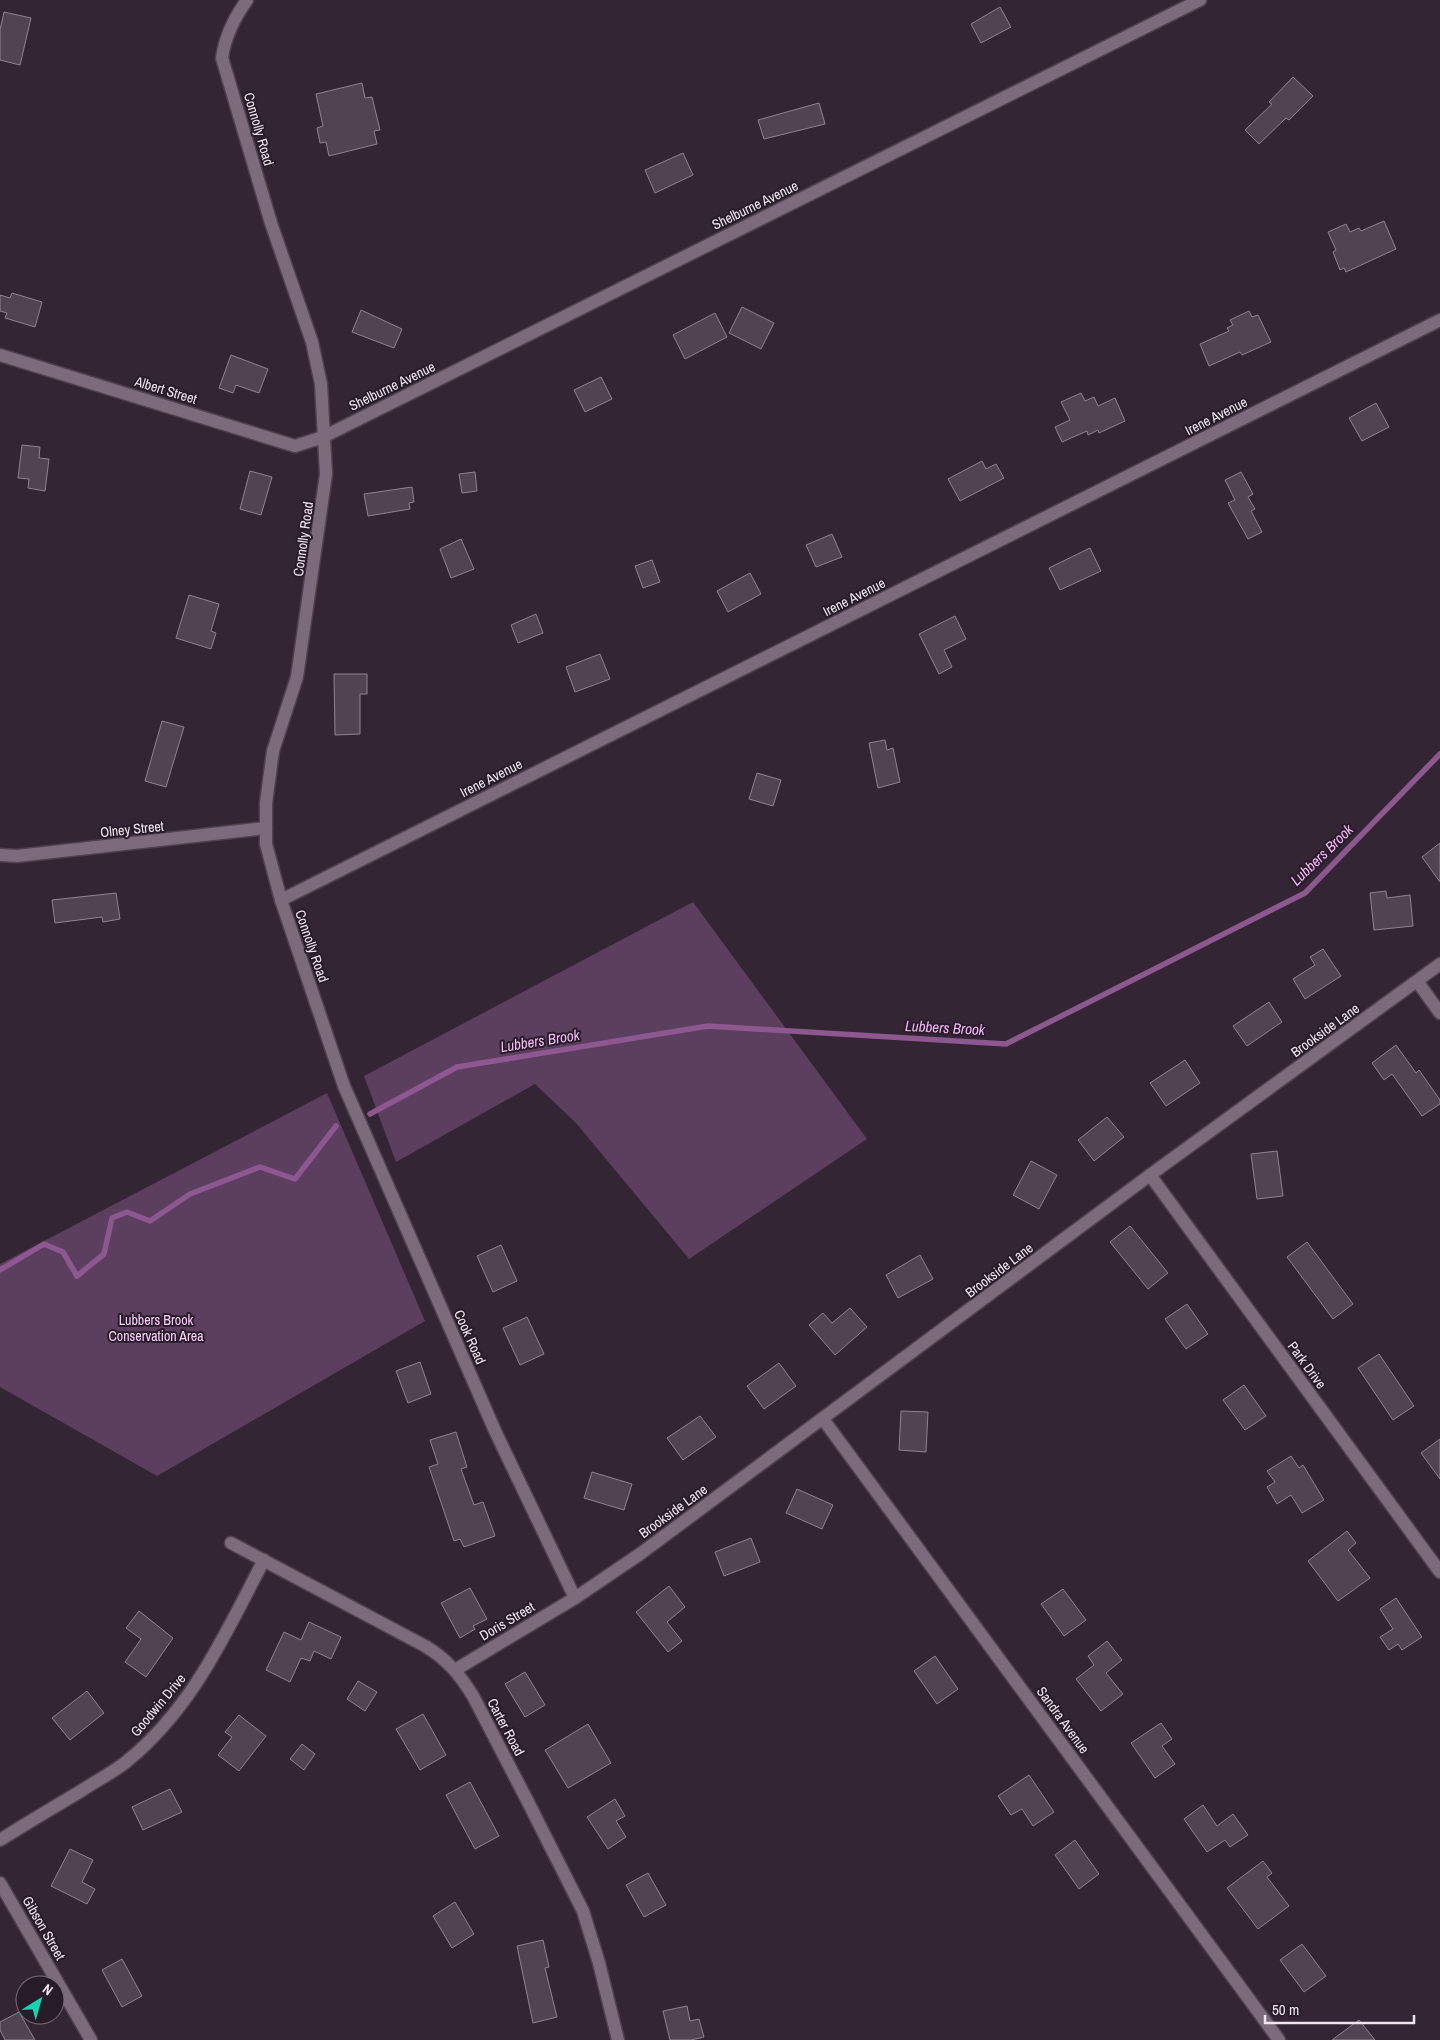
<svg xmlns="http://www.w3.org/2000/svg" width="1440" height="2040" font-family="'Archivo Narrow',sans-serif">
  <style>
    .green { fill: #5c3e5e }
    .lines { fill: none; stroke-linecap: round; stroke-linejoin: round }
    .stream { stroke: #8d5790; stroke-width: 5.5 }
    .building { fill: #524353; stroke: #928193 }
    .street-casing { stroke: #4e424f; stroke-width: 15 }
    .street { stroke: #7b6b7c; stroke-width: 12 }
    .labels { text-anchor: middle; stroke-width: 4; stroke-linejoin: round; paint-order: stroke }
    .street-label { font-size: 14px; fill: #efe5ef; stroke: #291c2a }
    .park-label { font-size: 14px; fill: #fdcfff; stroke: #291c2a }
    .water-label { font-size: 15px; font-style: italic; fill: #f5b8f7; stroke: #291c2a }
  </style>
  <rect width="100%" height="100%" fill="#342534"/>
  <g class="green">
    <polygon points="693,902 867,1139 689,1259 576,1123 535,1084 396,1162 364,1076"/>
    <polygon points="327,1093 425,1321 157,1476 0,1387 0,1264"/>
  </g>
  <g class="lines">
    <g class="stream">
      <polyline points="370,1114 457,1067 708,1026 1006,1044 1305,893 1440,754"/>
      <polyline points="0,1270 44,1244 63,1252 77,1276 104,1254 112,1218 127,1212 150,1221 190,1194 260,1167 295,1179 336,1126"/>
    </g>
  </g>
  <g class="building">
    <polygon points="1000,7 1011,27 981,43 971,24"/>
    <polygon points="4,12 31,18 20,65 0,60 0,30"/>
    <polygon points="1293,77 1313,96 1289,120 1286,118 1259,144 1245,130 1272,104 1269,102"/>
    <polygon points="362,83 365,98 372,97 380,130 374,131 377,144 329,156 326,142 320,143 317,128 323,126 316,94"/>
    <polygon points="819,103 825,124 764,139 758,120"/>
    <polygon points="683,153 693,175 655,193 645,170"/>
    <polygon points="1384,221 1396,249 1346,272 1344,268 1340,270 1333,252 1336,250 1328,232 1346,224 1350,232 1359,228 1361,231"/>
    <polygon points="12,293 42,302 35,327 5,318 7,313 0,311 0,295 10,298"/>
    <polygon points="742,307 774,323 761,349 729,333"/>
    <polygon points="361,310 402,329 394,348 352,332"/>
    <polygon points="1249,311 1252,317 1258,315 1271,342 1242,355 1240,352 1209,366 1200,344 1229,331 1227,328 1233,325 1230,320"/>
    <polygon points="715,313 727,337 685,359 673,335"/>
    <polygon points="231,355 268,369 259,393 236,385 233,393 219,388"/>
    <polygon points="601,377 612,399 585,412 574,390"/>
    <polygon points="1081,393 1085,401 1094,397 1098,406 1115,398 1125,421 1099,433 1098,430 1088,435 1087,431 1062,442 1055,427 1070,420 1061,402"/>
    <polygon points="1376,403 1389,427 1362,441 1349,418"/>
    <polygon points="22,445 40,447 39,458 49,459 45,491 28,488 29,479 18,478"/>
    <polygon points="982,461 986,469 996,464 1004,478 960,501 948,479"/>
    <polygon points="250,471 272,477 261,515 240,509"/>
    <polygon points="475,472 477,491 462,493 459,474"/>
    <polygon points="1241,472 1253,494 1248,497 1255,509 1251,511 1262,532 1248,539 1228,503 1235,500 1225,480"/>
    <polygon points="412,487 414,502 409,503 410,509 368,516 364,494"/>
    <polygon points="832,534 842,557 816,567 806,545"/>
    <polygon points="461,539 474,569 451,578 440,549"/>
    <polygon points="1090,548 1101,571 1060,590 1049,568"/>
    <polygon points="652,560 660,582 643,588 635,566"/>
    <polygon points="750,573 761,594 728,612 717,591"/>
    <polygon points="189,595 219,604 211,631 216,633 211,649 176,638"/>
    <polygon points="536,614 543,633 518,643 511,625"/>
    <polygon points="955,616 966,639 944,650 952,667 939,674 919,634"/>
    <polygon points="600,654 610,679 575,692 566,667"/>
    <polygon points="334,674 367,674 367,694 360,694 360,734 335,735"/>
    <polygon points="162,721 184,727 166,787 145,781"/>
    <polygon points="885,740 887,750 893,748 900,782 878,788 869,743"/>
    <polygon points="757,773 781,780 773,806 749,799"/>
    <polygon points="1440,843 1440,882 1422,857"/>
    <polygon points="1386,891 1387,898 1410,895 1413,926 1374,930 1370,893"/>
    <polygon points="116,893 120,919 103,922 102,917 55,923 52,900"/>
    <polygon points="1323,949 1341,976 1305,999 1293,979 1315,965 1310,957"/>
    <polygon points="1269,1002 1282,1022 1247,1046 1233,1026"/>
    <polygon points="1396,1045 1416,1073 1419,1070 1440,1100 1440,1104 1422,1116 1392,1074 1384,1080 1372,1063"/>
    <polygon points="1185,1060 1200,1083 1166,1106 1150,1083"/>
    <polygon points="1107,1117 1124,1137 1094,1161 1078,1140"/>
    <polygon points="1277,1151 1283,1196 1257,1199 1251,1154"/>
    <polygon points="1031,1161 1057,1175 1039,1209 1013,1195"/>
    <polygon points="1130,1226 1168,1273 1148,1289 1110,1242"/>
    <polygon points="1307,1242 1353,1304 1333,1319 1287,1257"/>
    <polygon points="501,1245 517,1281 493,1292 477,1256"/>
    <polygon points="920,1255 933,1279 898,1298 886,1275"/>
    <polygon points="1187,1304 1208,1334 1186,1349 1165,1319"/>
    <polygon points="850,1308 867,1327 835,1355 809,1325 823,1313 832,1323"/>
    <polygon points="527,1317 544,1354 520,1365 503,1328"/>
    <polygon points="1379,1354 1414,1406 1393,1420 1358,1368"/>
    <polygon points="420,1362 431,1394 408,1403 396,1371"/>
    <polygon points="779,1363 796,1386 764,1409 747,1386"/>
    <polygon points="1244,1385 1266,1416 1245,1430 1223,1400"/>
    <polygon points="901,1411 928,1412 926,1452 899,1450"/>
    <polygon points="700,1416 716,1437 683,1460 667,1438"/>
    <polygon points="456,1432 467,1467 461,1469 474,1505 483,1502 495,1536 464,1547 460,1539 454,1541 429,1467 438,1464 430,1440"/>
    <polygon points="1440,1439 1440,1479 1421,1453"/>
    <polygon points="1291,1456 1299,1468 1303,1465 1324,1500 1302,1513 1291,1495 1277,1504 1267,1487 1275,1482 1267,1471"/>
    <polygon points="592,1472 632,1484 624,1510 584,1498"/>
    <polygon points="797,1489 833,1505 822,1529 786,1513"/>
    <polygon points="1347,1531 1356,1543 1348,1550 1370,1578 1338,1601 1308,1561"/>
    <polygon points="751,1538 760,1562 724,1576 715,1552"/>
    <polygon points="669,1586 685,1607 667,1622 682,1641 668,1652 636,1612"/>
    <polygon points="470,1588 487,1619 473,1626 475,1629 460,1638 441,1603"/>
    <polygon points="1063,1589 1086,1620 1064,1636 1041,1604"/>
    <polygon points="1396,1598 1422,1637 1402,1650 1398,1644 1389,1650 1380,1637 1393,1629 1380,1609"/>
    <polygon points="139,1611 173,1638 146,1677 125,1662 141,1639 126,1628"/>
    <polygon points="309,1622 341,1637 331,1659 314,1651 310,1661 301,1658 290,1682 266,1670 284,1632 301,1640"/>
    <polygon points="1107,1641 1122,1660 1106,1673 1123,1694 1101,1711 1076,1679 1094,1665 1088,1656"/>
    <polygon points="935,1656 958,1689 937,1704 914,1671"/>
    <polygon points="525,1672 545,1705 525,1717 505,1684"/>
    <polygon points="358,1681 377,1692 365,1711 347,1699"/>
    <polygon points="87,1691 104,1713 70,1740 52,1718"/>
    <polygon points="423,1714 446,1755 420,1770 396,1729"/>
    <polygon points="239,1715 266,1736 239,1771 218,1755 232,1737 225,1732"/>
    <polygon points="1161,1723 1172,1739 1162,1746 1175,1764 1155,1778 1131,1743"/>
    <polygon points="588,1724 611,1763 568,1788 545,1750"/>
    <polygon points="302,1744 315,1754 304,1770 290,1759"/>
    <polygon points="1029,1775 1054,1812 1033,1826 1022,1809 1011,1815 998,1796"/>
    <polygon points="470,1782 499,1836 475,1849 446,1795"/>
    <polygon points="170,1789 182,1812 143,1830 132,1807"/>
    <polygon points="615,1799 625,1816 616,1821 626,1837 608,1849 587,1817"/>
    <polygon points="1203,1805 1217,1826 1233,1814 1248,1835 1230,1847 1225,1840 1207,1852 1184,1819"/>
    <polygon points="1075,1840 1099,1874 1079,1889 1055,1855"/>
    <polygon points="70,1849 93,1860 82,1882 95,1889 87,1904 51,1886"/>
    <polygon points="1263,1861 1272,1873 1267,1877 1289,1906 1258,1929 1227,1888"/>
    <polygon points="648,1873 666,1905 644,1917 626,1885"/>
    <polygon points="455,1902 474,1934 452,1948 433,1916"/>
    <polygon points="543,1940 549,1967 545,1968 557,2017 533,2023 517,1946"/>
    <polygon points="1302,1944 1326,1976 1304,1992 1280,1960"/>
    <polygon points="122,1959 142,1996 122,2007 102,1970"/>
    <polygon points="687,2006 690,2021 699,2019 704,2037 691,2040 670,2040 663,2011"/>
    <polygon points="19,2012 35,2040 5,2040 0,2030 0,2022"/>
    <polygon points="1359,2020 1375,2040 1332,2040"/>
  </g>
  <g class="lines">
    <defs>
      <g id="street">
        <path d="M247,0c-13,18 -22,36 -25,58l49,165 41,119 9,42 5,90 -29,203 -24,74 -7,52v41l15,56 63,186 152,347 79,165"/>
        <polyline points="0,355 295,446 323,437 1200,0"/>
        <polyline points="0,855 17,856 266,828"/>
        <polyline points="281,900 1440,320"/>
        <polyline points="1417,981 1440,1013"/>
        <polyline points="1150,1175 1440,1572"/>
        <polyline points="823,1419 1279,2040"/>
        <path d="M231,1543l194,103c22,13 35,29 48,50l54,104 56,111 16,52 19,77"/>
        <polyline points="455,1670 575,1598 640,1554 1150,1175 1440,964"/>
        <path d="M0,1840c27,-17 54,-33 81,-49 15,-10 31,-18 45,-29 67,-54 99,-128 138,-202"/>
        <polyline points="0,1883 91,2040"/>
      </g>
    </defs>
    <use href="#street" class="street-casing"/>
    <use href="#street" class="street"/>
  </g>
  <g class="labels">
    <g class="street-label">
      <text transform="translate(259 129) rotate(74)" y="5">Connolly Road</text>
      <text transform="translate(755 205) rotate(-26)" y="5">Shelburne Avenue</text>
      <text transform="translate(392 386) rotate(-26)" y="5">Shelburne Avenue</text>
      <text transform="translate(166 390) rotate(17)" y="5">Albert Street</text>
      <text transform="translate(1216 416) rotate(-27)" y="5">Irene Avenue</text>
      <text transform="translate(303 539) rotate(-82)" y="5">Connolly Road</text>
      <text transform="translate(854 597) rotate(-27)" y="5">Irene Avenue</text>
      <text transform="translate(491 778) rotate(-27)" y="5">Irene Avenue</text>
      <text transform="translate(132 829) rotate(-6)" y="5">Olney Street</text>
      <text transform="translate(312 946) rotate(71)" y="5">Connolly Road</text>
      <text transform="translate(1325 1030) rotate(-36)" y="5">Brookside Lane</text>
      <text transform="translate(999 1270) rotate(-37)" y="5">Brookside Lane</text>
      <text transform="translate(470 1337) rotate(66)" y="5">Cook Road</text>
      <text transform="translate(1307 1365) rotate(54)" y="5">Park Drive</text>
      <text transform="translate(673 1511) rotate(-36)" y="5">Brookside Lane</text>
      <text transform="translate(507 1621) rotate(-31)" y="5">Doris Street</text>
      <text transform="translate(158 1705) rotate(-50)" y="5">Goodwin Drive</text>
      <text transform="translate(1063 1720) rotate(54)" y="5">Sandra Avenue</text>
      <text transform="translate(506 1727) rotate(62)" y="5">Carter Road</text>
      <text transform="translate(44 1928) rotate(60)" y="5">Gibson Street</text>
    </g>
    <g class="park-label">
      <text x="156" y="1325">Lubbers Brook<tspan x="156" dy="16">Conservation Area</tspan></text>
    </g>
    <g class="water-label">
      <text transform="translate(1322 855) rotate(-44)" y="5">Lubbers Brook</text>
      <text transform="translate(945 1028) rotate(3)" y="5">Lubbers Brook</text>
      <text transform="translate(540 1041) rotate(-9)" y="5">Lubbers Brook</text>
    </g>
  </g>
  <g transform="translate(40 2000) rotate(37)"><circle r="24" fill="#291c2a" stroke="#786c79"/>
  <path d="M0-4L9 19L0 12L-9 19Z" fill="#18d5b2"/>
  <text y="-8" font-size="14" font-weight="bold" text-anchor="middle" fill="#efe5ef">N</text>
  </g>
  <path d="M1265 2015v8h149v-8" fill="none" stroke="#efe5ef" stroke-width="2.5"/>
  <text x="1272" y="2015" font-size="15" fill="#efe5ef" stroke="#291c2a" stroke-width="4" paint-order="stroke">50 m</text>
</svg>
